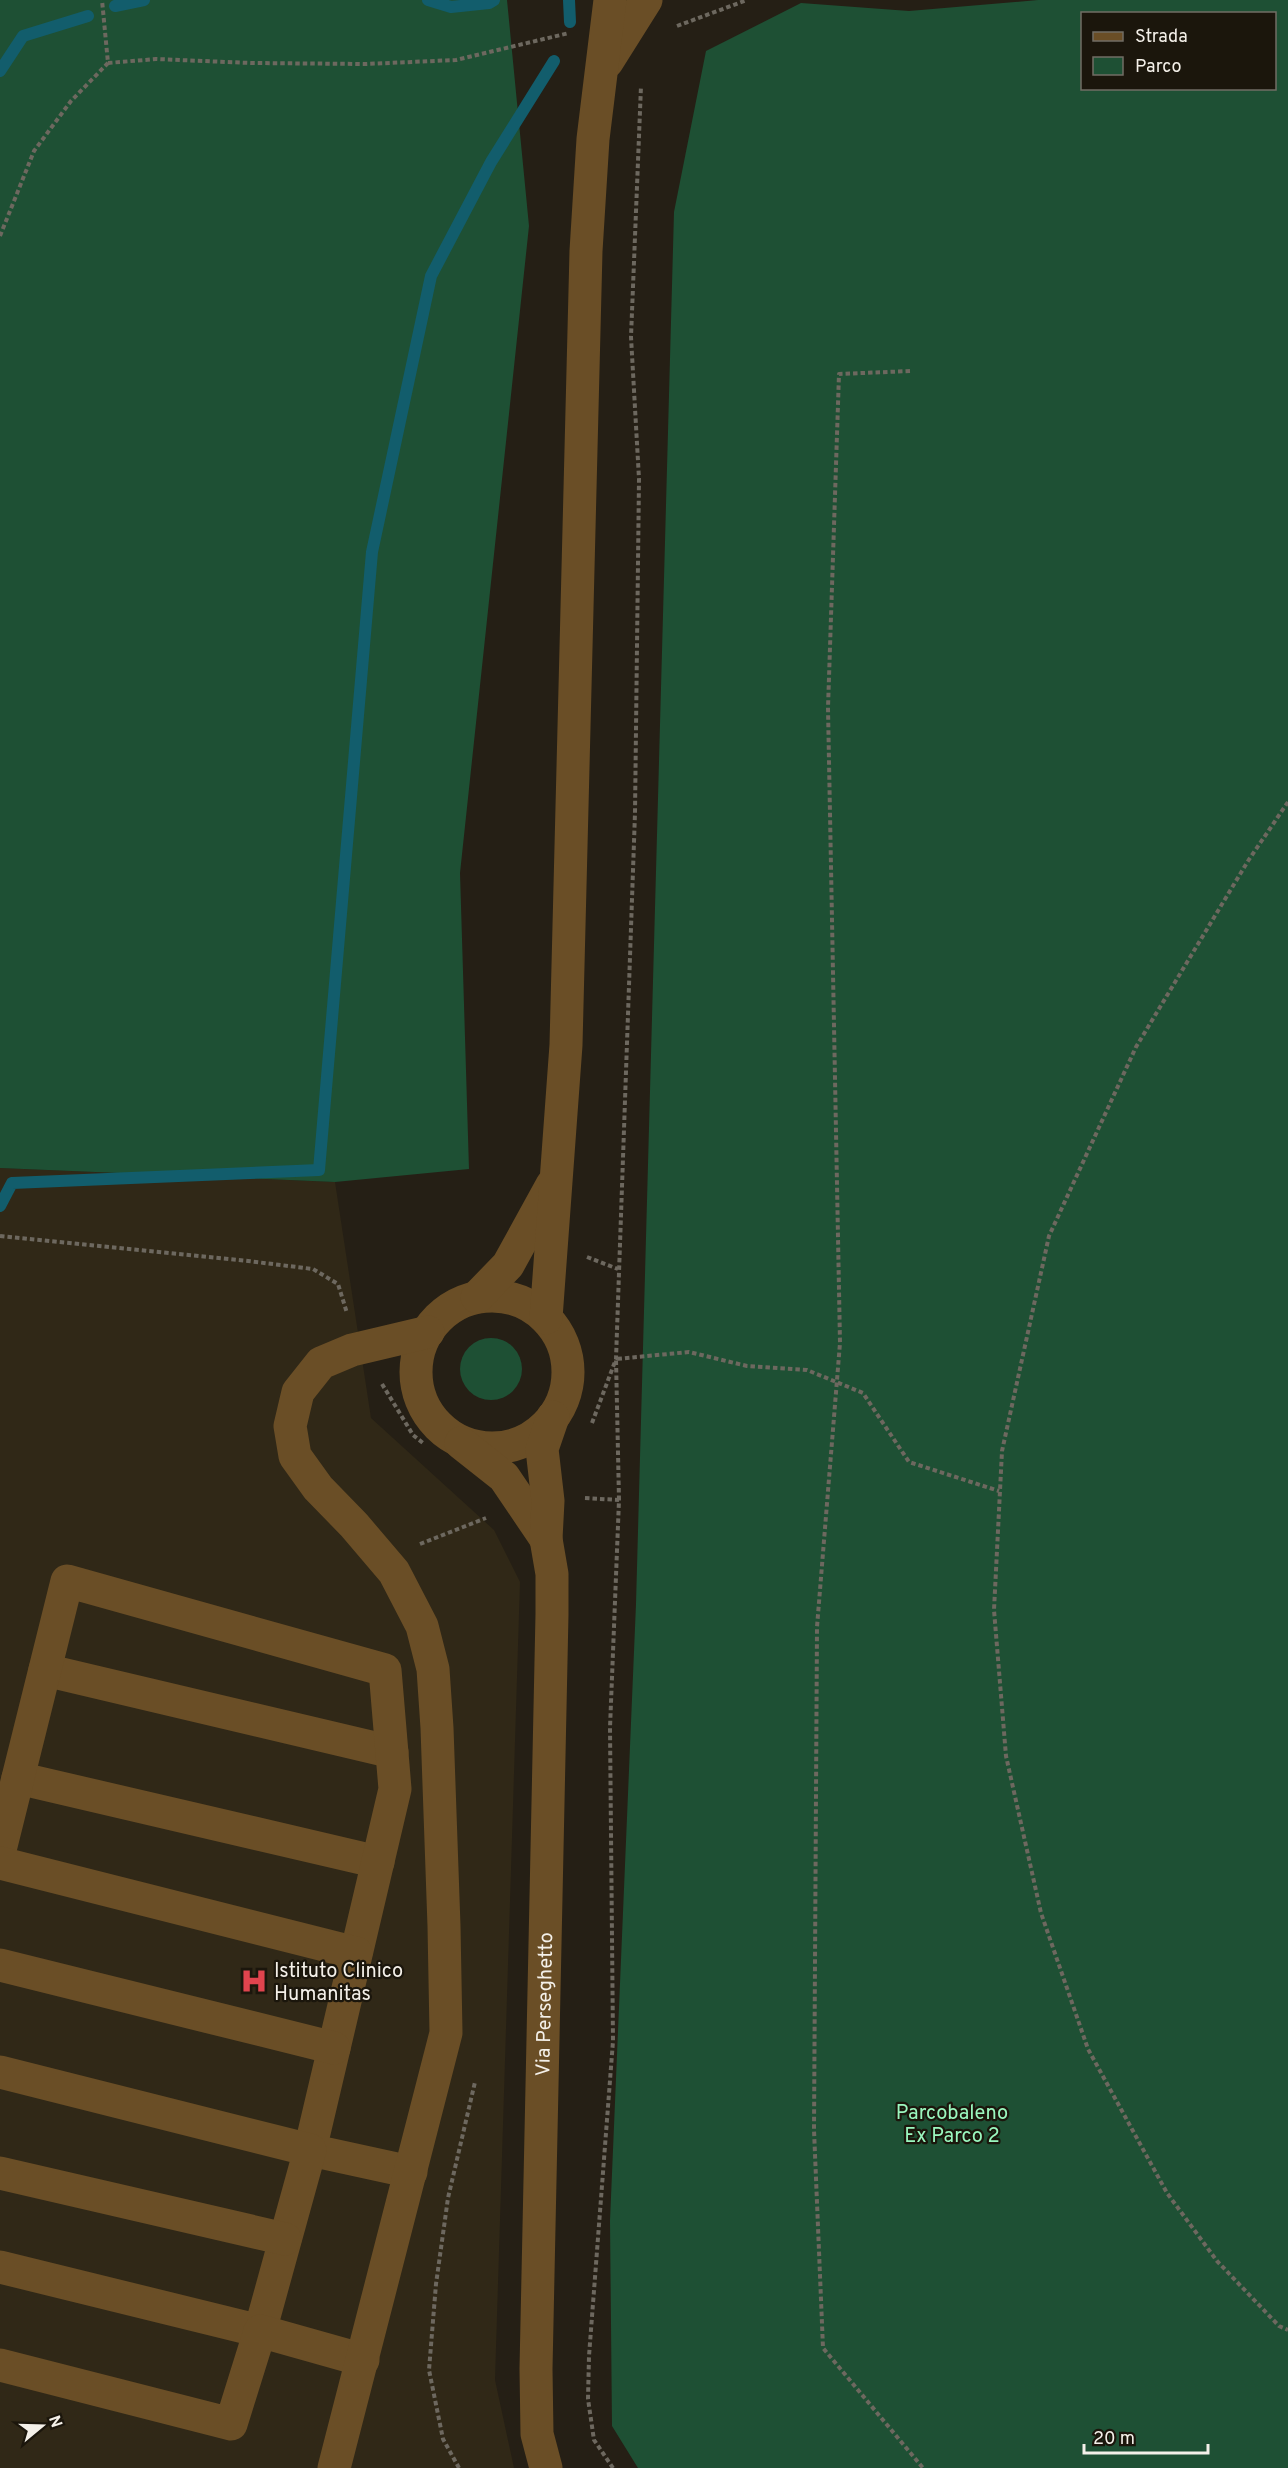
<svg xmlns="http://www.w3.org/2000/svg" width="1288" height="2468" font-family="Overpass,sans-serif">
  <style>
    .built { fill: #302817 }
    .green { fill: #1e5034; fill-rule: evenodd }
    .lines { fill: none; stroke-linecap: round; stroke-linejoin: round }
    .stream { stroke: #125d6c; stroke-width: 12 }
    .path { stroke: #6d685f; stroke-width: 4; stroke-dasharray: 4.5 3; stroke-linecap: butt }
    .minor { stroke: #6a4e26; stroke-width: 33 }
    .labels { text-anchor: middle; stroke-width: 4.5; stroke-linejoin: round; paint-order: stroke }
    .poi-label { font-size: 20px; fill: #f4f0e9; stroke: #1b160c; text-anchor: start }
    .street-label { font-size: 20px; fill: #f4f0e9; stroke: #1b160c }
    .park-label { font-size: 20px; fill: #9bf8bf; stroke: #1b160c }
  </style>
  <rect width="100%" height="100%" fill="#251f15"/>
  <polygon class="built" points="0,1168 335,1182 371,1418 494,1530 520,1582 495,2380 514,2468 0,2468"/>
  <g class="green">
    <polygon points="0,0 507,0 529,226 460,873 469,1169 335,1182 0,1168"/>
    <path d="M1038,0h250v2468h-650l-26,-42 -2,-205 26,-617 38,-1392 32,-161 95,-48 108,8zM1082,14h192v74h-192z"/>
    <circle cx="491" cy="1369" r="31"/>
  </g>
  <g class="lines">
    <g class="stream">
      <polyline points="428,0 451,7 489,3 494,0"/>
      <polyline points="569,0 570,22"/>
      <polyline points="115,6 144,0"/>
      <polyline points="0,71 23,36 88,16"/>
      <polyline points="0,1206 12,1183 319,1170 372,552 431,276 491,162 554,61"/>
    </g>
    <g class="path">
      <polyline points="677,26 747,0"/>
      <polyline points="108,63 156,59 251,63 366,64 456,60 569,33"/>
      <polyline points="0,236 34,151 71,101 108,63 102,0"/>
      <polyline points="910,371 839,374 828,708 840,1343 817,1627 814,2130 823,2348 923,2468"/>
      <polyline points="1288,802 1248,861 1136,1047 1049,1236 1002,1451 994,1610 1006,1756 1041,1913 1088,2049 1167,2193 1217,2261 1279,2326 1288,2330"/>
      <polyline points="0,1236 248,1261 313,1269 338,1284 347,1313"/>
      <polyline points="587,1257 618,1269"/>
      <polyline points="382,1384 413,1435 423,1443"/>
      <polyline points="592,1423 616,1359 635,813 639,479 631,337 641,86"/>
      <polyline points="585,1498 619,1500 610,1728 613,2041 589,2356 588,2399 594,2440 613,2468"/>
      <polyline points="619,1500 616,1359 689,1352 747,1366 807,1370 863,1393 909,1462 999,1491"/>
      <polyline points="420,1544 486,1518"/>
      <polyline points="459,2468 443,2439 429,2370 436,2284 448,2198 475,2082"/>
    </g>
    <g class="minor">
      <polyline points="607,62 646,0"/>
      <circle cx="492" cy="1372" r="76"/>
      <polyline points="477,1297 508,1265 552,1185"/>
      <polyline points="546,1318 566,1045 586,251 593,139 610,0"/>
      <polyline points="461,1443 504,1477 546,1539"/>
      <polyline points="45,1670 392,1752"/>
      <polyline points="18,1778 378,1862"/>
      <polyline points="0,1850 67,1581 385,1670 395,1789 310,2150 411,2172"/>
      <polyline points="0,1863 356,1953"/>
      <polyline points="0,1965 334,2048"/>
      <polyline points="0,2072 310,2150 260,2331 0,2267"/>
      <polyline points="0,2173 285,2239"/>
      <polyline points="0,2365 231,2424 260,2331 363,2360"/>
      <polyline points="334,2468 446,2033 444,1926 437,1728 433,1669 422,1626 394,1572 354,1525 318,1488 295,1456 290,1426 298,1392 321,1363 352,1350 428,1332"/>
      <path id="s1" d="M546,2468l-9,-34 -1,-65 16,-755v-40l-6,-35 2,-38 -6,-52 11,-32"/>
    </g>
  </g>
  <defs>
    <symbol id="hospital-bare" viewBox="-9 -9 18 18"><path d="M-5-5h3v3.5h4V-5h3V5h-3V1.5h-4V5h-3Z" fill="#e0444e" stroke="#1b160c" stroke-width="2.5" paint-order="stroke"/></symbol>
  </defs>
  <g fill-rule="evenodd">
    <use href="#hospital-bare" x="235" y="1962" width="38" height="38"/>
  </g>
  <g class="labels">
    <g class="poi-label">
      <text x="274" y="1977">Istituto Clinico<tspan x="274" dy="23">Humanitas</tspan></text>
    </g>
    <g class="street-label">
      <text dy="7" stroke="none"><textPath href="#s1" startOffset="465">Via Perseghetto</textPath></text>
    </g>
    <g class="park-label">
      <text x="952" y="2119">Parcobaleno<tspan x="952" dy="23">Ex Parco 2</tspan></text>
    </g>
  </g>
  <rect x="1081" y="12" width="195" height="78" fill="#1b160c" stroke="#726d64" stroke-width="1.5"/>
  <rect x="1093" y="32" width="30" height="9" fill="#6a4e26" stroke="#726d64" stroke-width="1.5"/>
  <text x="1135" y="42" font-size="18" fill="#f4f0e9">Strada</text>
  <rect x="1093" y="57" width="30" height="18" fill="#1e5034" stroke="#726d64" stroke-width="1.5"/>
  <text x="1135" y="72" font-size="18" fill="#f4f0e9">Parco</text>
  <g transform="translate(42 2426) rotate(71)" stroke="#1b160c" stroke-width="4.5" paint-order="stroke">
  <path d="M0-4.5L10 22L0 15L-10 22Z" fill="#f4f0e9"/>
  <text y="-9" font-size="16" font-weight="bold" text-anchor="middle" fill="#f4f0e9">N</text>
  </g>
  <path d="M1084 2444v9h124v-9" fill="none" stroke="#f4f0e9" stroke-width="3"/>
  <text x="1093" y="2444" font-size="18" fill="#f4f0e9" stroke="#1b160c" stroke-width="4.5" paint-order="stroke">20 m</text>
</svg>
